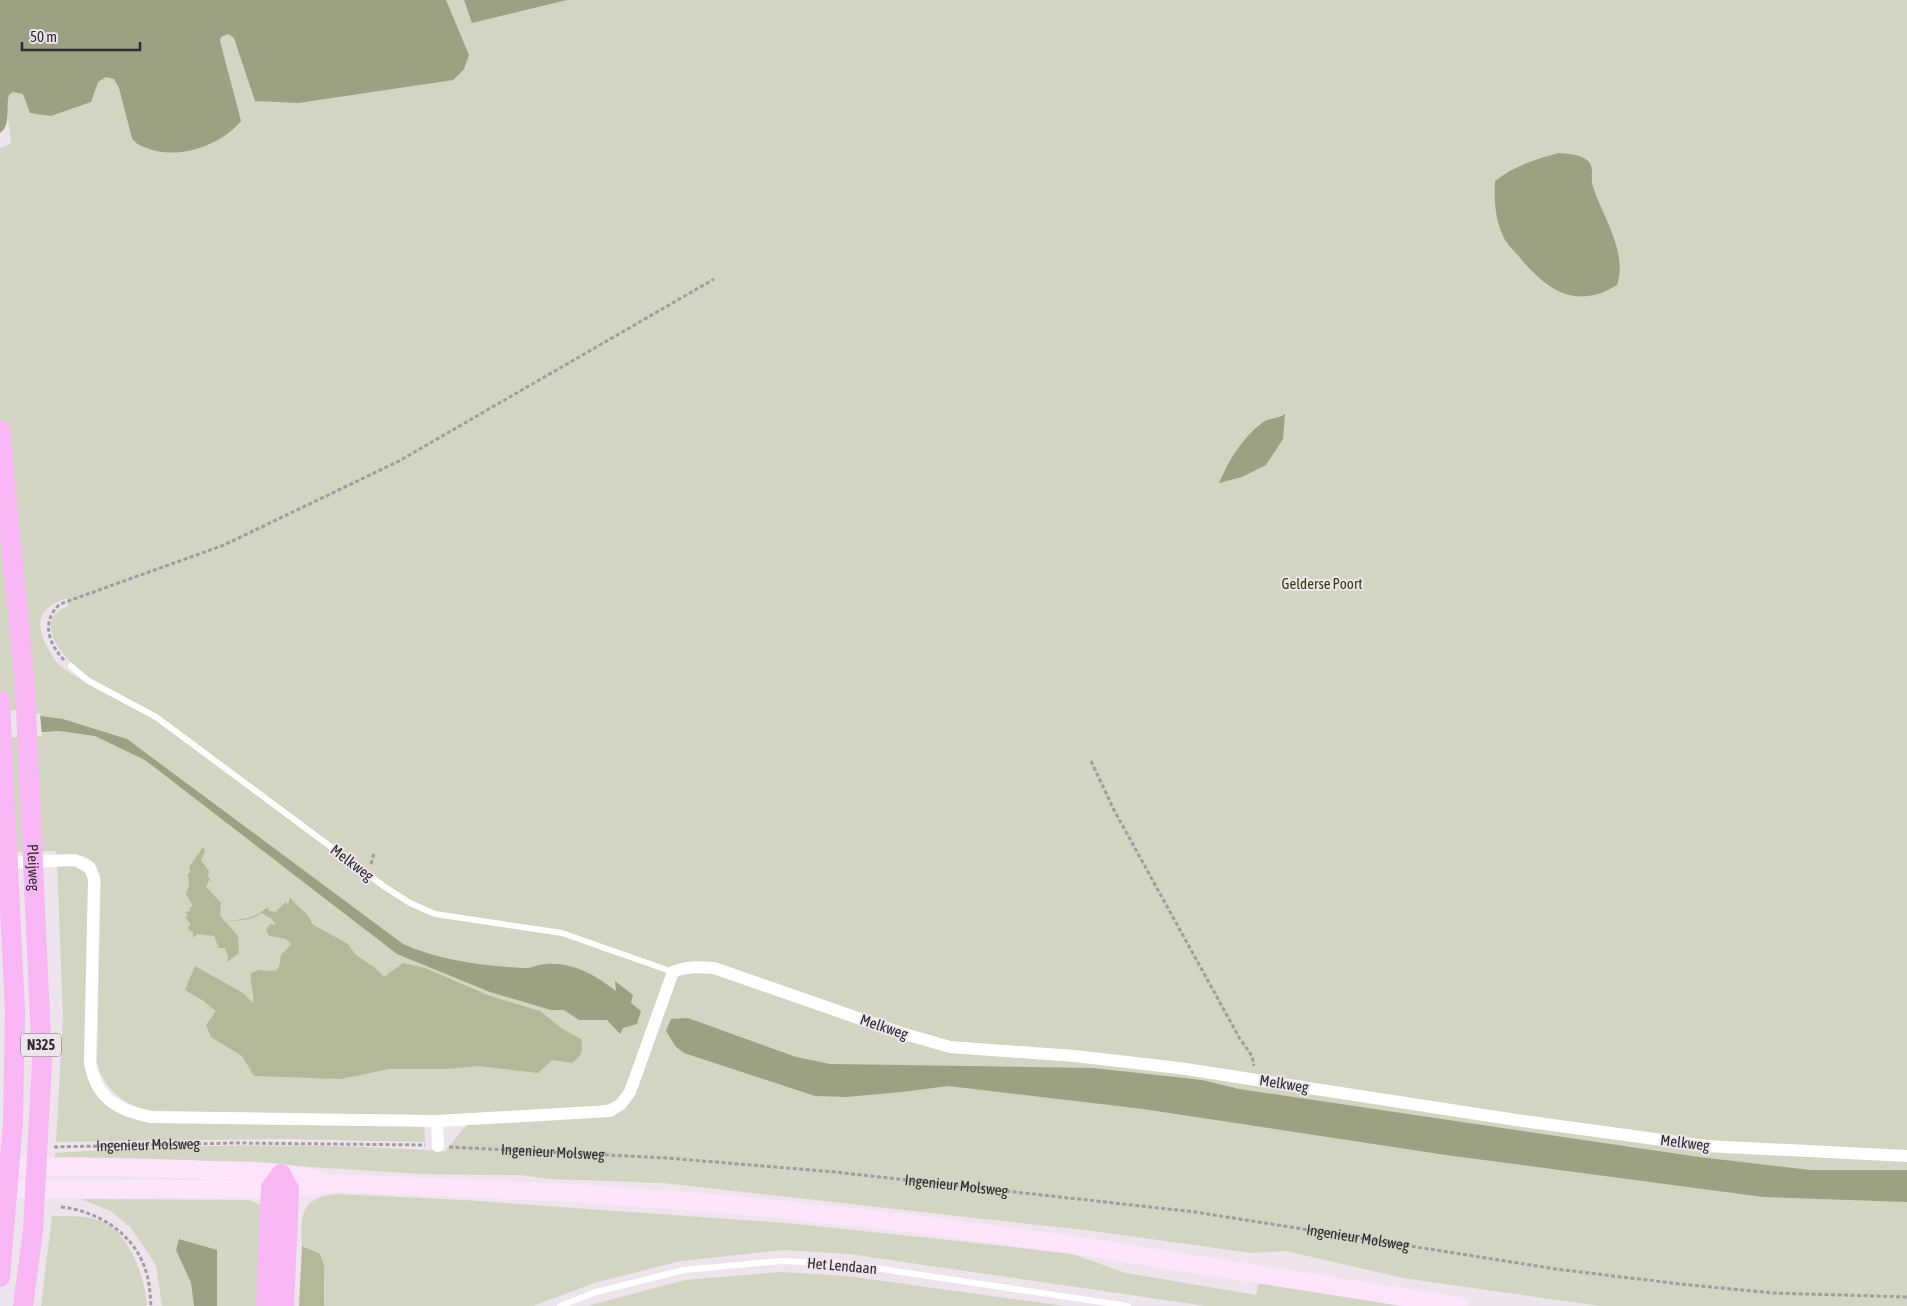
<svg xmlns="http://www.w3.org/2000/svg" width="1907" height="1306" font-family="'Asap Condensed',sans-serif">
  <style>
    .green { fill: #d1d5c1; fill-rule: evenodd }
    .forest { fill: #b3b899 }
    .water { fill: #9ba182 }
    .pier { fill: #ede4ec }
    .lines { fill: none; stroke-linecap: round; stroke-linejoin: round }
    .path { stroke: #a29ba1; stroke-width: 3; stroke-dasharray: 4 2.5; stroke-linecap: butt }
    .service { stroke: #fff; stroke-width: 6 }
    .minor { stroke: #fff; stroke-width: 12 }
    .secondary { stroke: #fce4fb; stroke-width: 18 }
    .trunk { stroke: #f8b7f4; stroke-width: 20 }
    .labels { text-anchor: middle; stroke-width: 4; stroke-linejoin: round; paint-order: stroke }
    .shield { fill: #ede4ec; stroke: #686267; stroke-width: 1 }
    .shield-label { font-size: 14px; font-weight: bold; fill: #2f2b2e }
    .park-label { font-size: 15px; fill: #373d06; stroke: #ede4ec }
    .street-label { font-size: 15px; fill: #2f2b2e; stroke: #ede4ec }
  </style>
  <rect width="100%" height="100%" fill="#ede4ec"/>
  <g class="green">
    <path d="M322,0h1585v1306h-307l-197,-28 -117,-27 -34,2 -159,-22 -430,-48 -112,-4 -32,-4 -97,-1 -158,-10 -209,-4v-7c130,-9 260,-10 390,-2 9,-9 15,-20 25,-29l147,-10 8,-20 -9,9 -23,9 -144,6 -300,-5c-26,-7 -44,-21 -52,-48l4,-183c-6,-27 -20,-26 -44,-25l-1,-4 -56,1v-116l57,-4 6,-13 -63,-4v-567l11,-4 -6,-55zM67,598l1,8c-41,16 1,59 23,72l-2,5c-11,-5 -25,-13 -33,-21 -3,-4 -5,-10 -8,-14 -15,-26 -8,-41 19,-50z"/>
    <polygon points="57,863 81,866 90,878 87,1069 127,1116 424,1126 425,1142 283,1139 56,1142 63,1016"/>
    <path d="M337,1194l127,6 322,23 172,18 114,13 54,19 130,22 3,-14 158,25h-211l-357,-52 -65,-4 -104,11 -86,22 -61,23h-209c0,-22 5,-52 -22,-60 -2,-30 -1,-49 35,-52z"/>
    <polygon points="81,1199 248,1200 259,1204 265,1210 264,1306 217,1306 217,1251 180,1239 176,1250 191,1283 194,1306 162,1306 156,1265 142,1244 130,1227 111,1211"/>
    <path d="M52,1216c14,0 33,-1 46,4 31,10 47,56 49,86h-106z"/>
    <polygon points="781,1272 847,1276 1064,1306 587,1306 685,1280"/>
  </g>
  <g class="forest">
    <path d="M203,847l2,4 -4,9 8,11 -1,5 4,7 -3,-3 -3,7 15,16 -1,12 5,7c22,-5 25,-1 43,-15l1,4 6,1 11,-10 2,3 2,-8c7,11 19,15 22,27l36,20 8,11 19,13 9,9 19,-14 22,5 65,28 50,15 24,19 17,9c2,12 1,17 -9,24l-20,-3 -14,13 -59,-7 -34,3h-56l-48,10 -87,-3 -12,-20 -31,-19 -5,-12 10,-14 -14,-11 -17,-10 10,-24 48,27 10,10c2,-11 -4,-19 -2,-30l8,-3 16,1 4,-4 2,-12 10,-11 -5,-5 -17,-3 -3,-6 4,-6 6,1 -4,-6 -11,-6c-10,9 -23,6 -35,9l12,14 1,17 -12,9 1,-6 -3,-8h-6l-5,-12 -17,-2 -4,4v-6l-4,-1 -1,-4 3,-2 -6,-8 3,-1 -3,-4 6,-1 -2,-3 4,-2 -7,-12 3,-8 -1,-12 3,-2 -2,-5z"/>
    <polygon points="302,1246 320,1254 324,1266 324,1306 299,1306"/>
  </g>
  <g class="water">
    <path d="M0,0h446l23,55 -5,14 -11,11 -155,23 -43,-2 -21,-63 -6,-4 -7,3 -1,4 21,80c-22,26 -65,40 -97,26 -5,-2 -9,-4 -12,-9l-13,-50 -5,-9 -8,-2 -8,5 -7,20 -40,14 -21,-3 -7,-19 -10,-2 -4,3c-4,12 3,30 -9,38z"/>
    <polygon points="464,0 567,0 472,23"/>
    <path d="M1559,153c9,1 22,1 29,8 7,7 2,17 5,26 10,30 35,66 24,98 -40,25 -69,6 -96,-26 -5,-7 -14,-14 -17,-21 -9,-18 -10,-38 -9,-57 19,-15 41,-22 64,-28z"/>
    <path d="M1285,414l-2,25 -17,26 -24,12 -23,6c10,-23 23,-45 44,-61 6,-4 15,-3 22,-8z"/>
    <path d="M18,713l45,6 64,20 276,205c35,16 81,22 120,24 8,1 15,-4 23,-4 27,-2 49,11 70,27l-1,-10 18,14 -2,8 10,8 -4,13 -14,4 -3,6 -13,-14h-28l-15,-10h-13l-61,-18 -93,-38 -252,-194 -50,-24 -35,-5 -41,3z"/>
    <polygon points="688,1018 796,1057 830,1064 1093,1068 1202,1080 1239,1089 1699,1157 1810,1170 1907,1170 1907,1202 1763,1197 1446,1155 1143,1109 948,1086 902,1092 846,1097 815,1096 684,1053 676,1047 666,1031 671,1019"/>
    <polygon points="179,1239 217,1250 217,1306 194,1306 191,1283 176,1250"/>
  </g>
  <polygon class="pier" points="18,710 40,714 42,736 0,738 0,712"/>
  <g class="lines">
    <g class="path">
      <path d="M64,660c-16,-17 -23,-39 -4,-56l164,-59 175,-84 315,-182"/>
      <polyline points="1091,761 1114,810 1240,1039 1252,1056 1254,1066"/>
      <polyline points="371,864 374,853"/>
      <path id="s1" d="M54,1147l181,-4 190,2"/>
      <path id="s2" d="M449,1147l218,11 168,14 360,40 361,57 124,15 93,9 134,4"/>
      <path d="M61,1207c38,4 76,28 86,68 3,10 3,21 4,31"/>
    </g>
    <g class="service">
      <polyline points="71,666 87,680 156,717 385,887 410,903 435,914 562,933 673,972"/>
      <polyline points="560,1306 596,1292 684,1270 781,1261 848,1264 1128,1306"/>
    </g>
    <g class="minor">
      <path d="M2,863l73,-3 15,8 4,11 -4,184c6,35 28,48 61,54l286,4 173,-10 11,-7 9,-12 43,-120c13,-6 26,-5 41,-4l184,64 52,15 125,9 104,12 337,52 190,26 201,10"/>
      <polyline points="437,1121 438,1146"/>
    </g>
    <g class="secondary">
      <path d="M0,1166c70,0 140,1 210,4 37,1 78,0 114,11"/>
      <polyline points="0,1189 289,1189 334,1183 574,1193 737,1205 909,1223 1067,1244 1459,1306"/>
    </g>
    <g class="trunk">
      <path id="s3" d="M0,430l25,257 17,374 -9,170 -10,75"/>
      <polyline points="0,701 15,1012 13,1123 0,1277"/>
      <polyline points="266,1306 271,1188 281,1174 289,1189 284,1306"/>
    </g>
  </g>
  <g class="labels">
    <rect class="shield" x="21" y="1033.5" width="40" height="23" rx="4"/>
    <g class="shield-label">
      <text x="41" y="1050">N325</text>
    </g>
    <g class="park-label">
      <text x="1322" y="589">Gelderse Poort</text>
    </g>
    <g class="street-label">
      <text transform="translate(352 863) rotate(37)" y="5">Melkweg</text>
      <text dy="5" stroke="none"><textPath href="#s3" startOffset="439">Pleijweg</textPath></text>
      <text transform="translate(884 1027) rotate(19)" y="5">Melkweg</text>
      <text transform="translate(1284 1084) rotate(9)" y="5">Melkweg</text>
      <text transform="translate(1685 1143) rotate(7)" y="5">Melkweg</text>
      <text dy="5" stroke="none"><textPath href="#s1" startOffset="94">Ingenieur Molsweg</textPath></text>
      <text dy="5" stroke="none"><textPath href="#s2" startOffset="104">Ingenieur Molsweg</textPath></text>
      <text dy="5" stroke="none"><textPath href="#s2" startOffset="509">Ingenieur Molsweg</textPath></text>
      <text dy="5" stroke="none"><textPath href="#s2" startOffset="914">Ingenieur Molsweg</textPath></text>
      <text transform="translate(842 1266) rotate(5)" y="5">Het Lendaan</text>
    </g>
  </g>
  <path d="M22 42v8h118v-8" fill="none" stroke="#2f2b2e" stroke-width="2.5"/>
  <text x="30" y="42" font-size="15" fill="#2f2b2e" stroke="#ede4ec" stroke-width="4" paint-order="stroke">50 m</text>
</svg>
